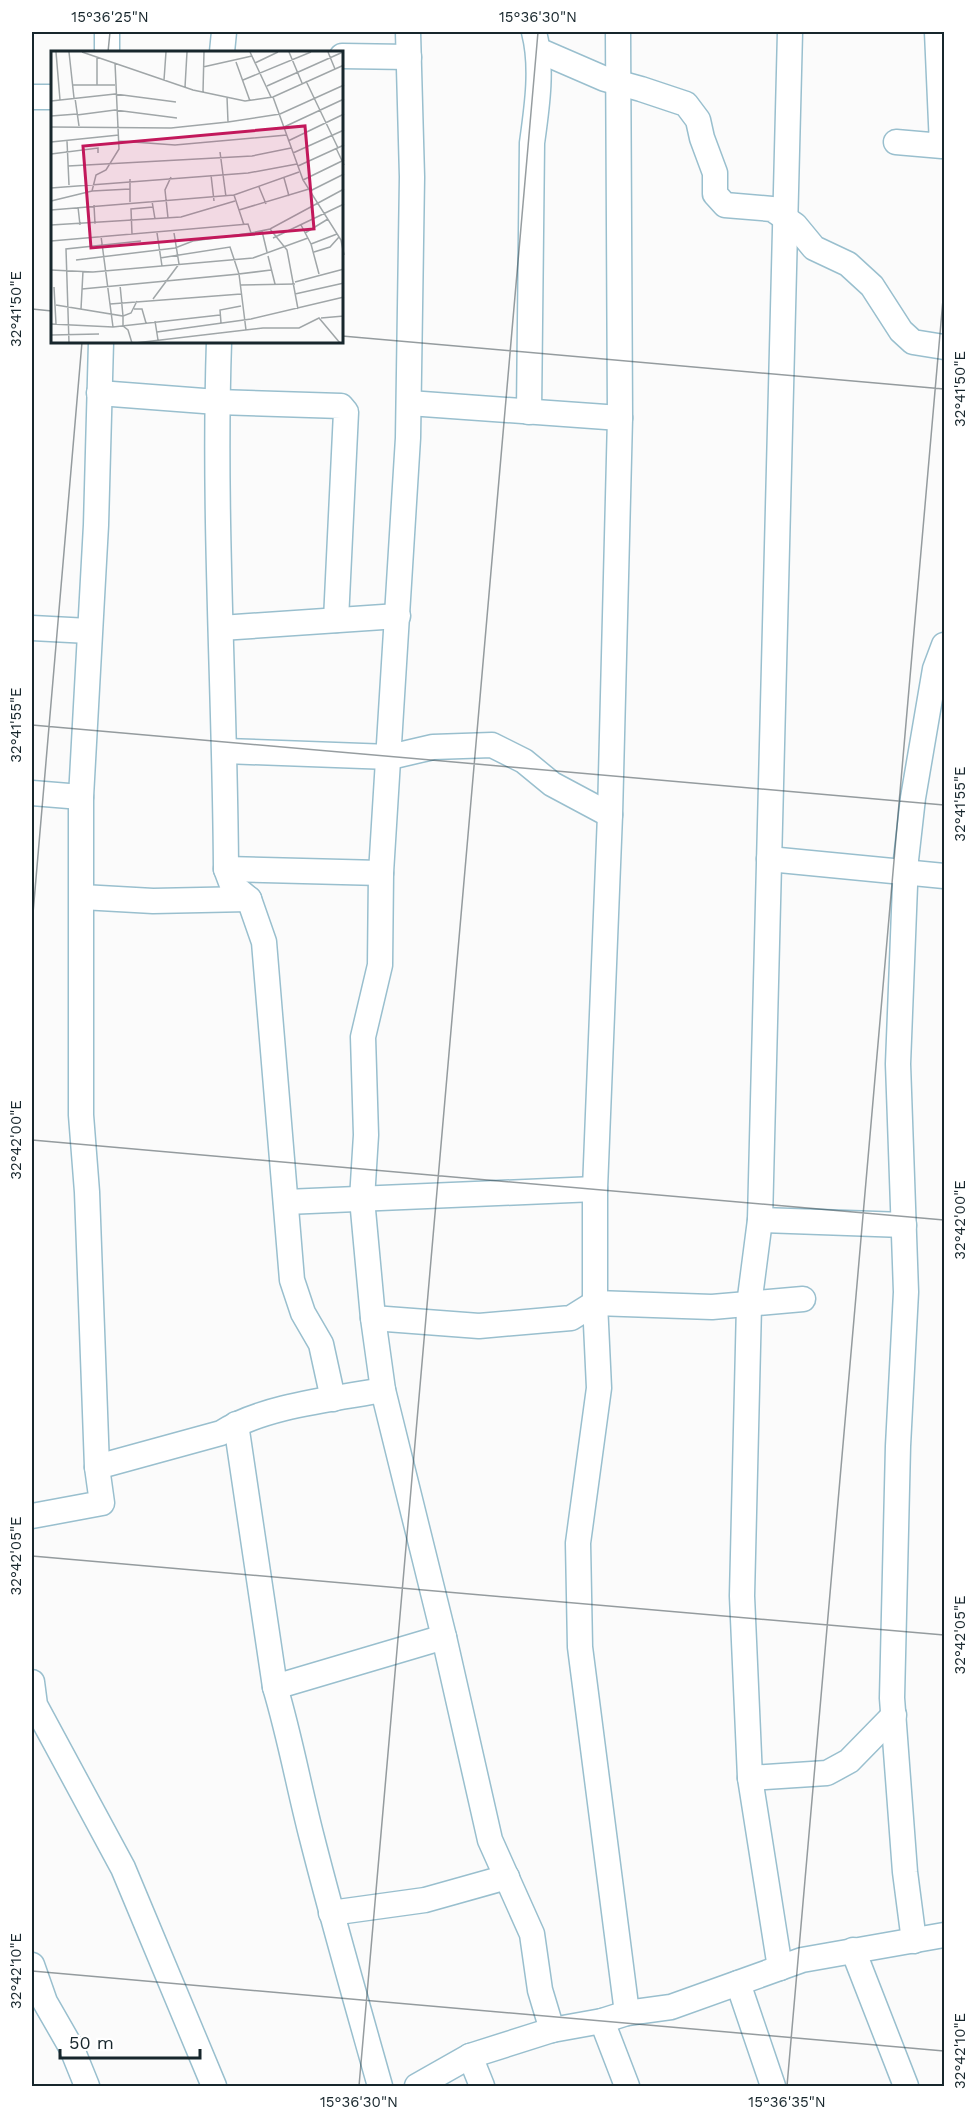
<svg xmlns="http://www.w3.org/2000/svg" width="976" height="2118" font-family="'Work Sans',sans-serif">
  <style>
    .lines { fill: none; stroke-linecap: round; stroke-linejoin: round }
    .minor-casing { stroke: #99bfce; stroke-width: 27 }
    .minor { stroke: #fff; stroke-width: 24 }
    .ticks { fill: none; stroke: #17262c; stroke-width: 1.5; stroke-opacity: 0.45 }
    .inset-road { fill: none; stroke: #a0a6a8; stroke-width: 1.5 }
    .view { fill: #c2185b; fill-opacity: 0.15; stroke: #c2185b; stroke-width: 3 }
    .inset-edge { fill: none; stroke: #17262c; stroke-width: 3 }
    .neatline { fill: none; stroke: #17262c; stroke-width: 2 }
    .ticks-label { font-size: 15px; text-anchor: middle; fill: #17262c }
  </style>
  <rect width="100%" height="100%" fill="#fbfbfb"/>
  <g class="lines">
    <defs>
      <g id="minor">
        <polyline points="107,32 107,52"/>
        <polyline points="618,32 620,418 610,815 595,1189 595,1303 599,1388 578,1543 580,1647 627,2013"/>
        <polyline points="538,50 605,79 641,89 686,104 698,120 702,138 715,173 715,194 725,205 772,209 795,225 814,248 848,264 872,286 901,331 913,342 944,347"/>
        <polyline points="222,52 224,32"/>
        <polyline points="342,56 409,57"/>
        <polyline points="32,97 52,97"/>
        <polyline points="896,142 942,146 937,32"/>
        <path d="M219,342c-6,176 6,352 7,527l6,16 17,14 15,43 28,338 11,33 18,31 12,55"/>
        <polyline points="99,393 217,402 341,406 346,412 336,620"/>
        <polyline points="409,403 620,418"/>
        <path d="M529,412l3,-269c5,-36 11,-76 2,-111"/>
        <polyline points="32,628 89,631"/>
        <polyline points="221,628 398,616"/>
        <polyline points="225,751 390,757 433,747 492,745 524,761 552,784 610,815"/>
        <polyline points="32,793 81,797"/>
        <polyline points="769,859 944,876"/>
        <polyline points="226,869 381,873"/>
        <polyline points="82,897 153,901 249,899"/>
        <polyline points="286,1202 595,1189"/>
        <polyline points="760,1220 904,1225"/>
        <polyline points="373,1318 479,1326 571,1318 595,1303 712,1307 803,1299"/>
        <polyline points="383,1390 373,1318 362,1199 366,1135 363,1037 380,965 381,873 408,438 412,177 408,32"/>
        <path d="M236,1424l39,263c15,50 24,101 37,151 21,83 45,166 68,248"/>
        <path d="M97,1467l124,-34c42,-27 113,-34 162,-43l61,247 46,203 42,94 8,56 12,40"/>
        <polyline points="32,1516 102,1503 97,1467 87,1192 81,1115 81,797 96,525 101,342"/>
        <polyline points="32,1682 35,1705 123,1868 214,2086"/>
        <polyline points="275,1687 444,1637"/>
        <polyline points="750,1778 827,1773 849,1761 894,1715"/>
        <polyline points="331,1913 425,1900 507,1877"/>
        <polyline points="914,1941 905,1872 892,1698 898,1446 906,1292 898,1064 906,860 913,798 935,669 944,645"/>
        <polyline points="853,1950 906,2086"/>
        <polyline points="32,1965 45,2002 72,2049 87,2086"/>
        <polyline points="780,1968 750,1778 742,1596 749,1305 760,1220 790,32"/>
        <polyline points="738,1983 773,2086"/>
        <polyline points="602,2021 627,2086"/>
        <polyline points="470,2056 482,2086"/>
        <polyline points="417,2086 470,2056 552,2030 602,2021 627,2013 671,2007 802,1960 944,1935"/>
      </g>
    </defs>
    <use href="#minor" class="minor-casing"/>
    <use href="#minor" class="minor"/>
  </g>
  <path class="ticks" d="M108,52l2,-20M32,309l20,2M342,336l602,53M32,725l912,80M32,925l50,-583M32,1140l912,80M32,1556l912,79M32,1971l912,80M359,2086l179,-2054M787,2086l157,-1798"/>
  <g transform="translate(51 51)">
    <rect width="292" height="292" fill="#fbfbfb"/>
    <path class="inset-road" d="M5,1l4,48M18,1l5,46M31,1l111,38 52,11 28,-4 71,-32M199,1l21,45M238,1l13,31M277,1l7,17M46,6v28M185,11l14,39M204,12l23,-11M152,16l49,-11M113,29l2,-28M192,29l68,-28M255,30l32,67M21,34h43M216,35l76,-34M134,36l2,-35M152,41l1,-40M176,46l1,25M222,46l30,83 38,60 3,15M24,47l4,28M0,50l64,-7 61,8M26,64l38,-5 62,8M0,65l26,-2M0,76l120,1 57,-6 52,-8 64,-29M233,76l60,-28M16,90l2,44M68,90l56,4 112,-10M237,90l56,-27M0,91l68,-7M285,97l8,17M169,101l6,45M242,102l51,-23M0,103l47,-6v5M17,115l184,-10 39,-8M247,115l46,-21M160,124l3,26M233,127l5,18M79,128v23M252,129l41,-20M208,136l7,17M0,137l197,-15 49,-9M41,140l4,-16 10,-5 13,-21 -4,-86M259,140l34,-17M0,150l41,-10 38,-2M101,150l3,18M43,154l1,19M27,156l2,18M0,159l183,-15M188,159l70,-21M117,167l-3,-28 6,-13M0,174l130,-8 54,-16M193,174l-10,-30 65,-23M250,174l10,19 8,30M219,178l17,21 11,59M211,180l5,21M106,182l5,33M254,182l23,-14M81,183l-1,-25 22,-2M50,185l12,91M222,187l71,-34M0,190l197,-17 3,9 19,-4 74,-40M260,193l26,-10M263,201l16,-5 9,-10M217,205l7,28M25,209l99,-12 18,-7 58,-8M0,219l42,2 160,-14 55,-20M244,231l49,-13M190,234l54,-1M3,236l2,37M31,238l157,-15 -9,-27 -70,11M244,243l49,-11M102,248l26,-35 -5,-31M59,253l131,-10M5,254l67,11 -3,-31M30,258l2,-38M83,258h8l4,14M270,267l23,-2M104,270l3,19M170,272l-1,-13 21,-4M0,273l62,3 107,-12M195,279l-7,-56 32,-4M106,281l94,-13 93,-22M0,284l48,-1M18,292l-3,-94 75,-8M81,292l-4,-13 -5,-4v-10l8,-3 6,-12M84,292l128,-15h36l20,-10 21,25"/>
    <path class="view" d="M254,75l9,103 -223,19 -8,-102z"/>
    <rect width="292" height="292" class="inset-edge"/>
  </g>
  <rect width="976" height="2118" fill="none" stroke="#ffffff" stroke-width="66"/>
  <path d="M60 2049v9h140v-9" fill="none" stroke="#17262c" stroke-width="3"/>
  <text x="69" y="2049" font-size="18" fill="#17262c" stroke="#ffffff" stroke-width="4.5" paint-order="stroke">50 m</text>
  <rect x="33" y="33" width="910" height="2052" class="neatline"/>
  <g class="ticks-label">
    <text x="110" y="22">15°36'25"N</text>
    <text x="538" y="22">15°36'30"N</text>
    <text transform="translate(16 309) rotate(-90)" y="5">32°41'50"E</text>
    <text transform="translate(960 389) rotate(-90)" y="5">32°41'50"E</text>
    <text transform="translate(16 725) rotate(-90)" y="5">32°41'55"E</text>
    <text transform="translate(960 804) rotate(-90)" y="5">32°41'55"E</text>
    <text transform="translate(16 1140) rotate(-90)" y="5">32°42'00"E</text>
    <text transform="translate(960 1220) rotate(-90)" y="5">32°42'00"E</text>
    <text transform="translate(16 1556) rotate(-90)" y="5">32°42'05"E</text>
    <text transform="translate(960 1635) rotate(-90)" y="5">32°42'05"E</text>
    <text transform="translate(16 1971) rotate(-90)" y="5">32°42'10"E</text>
    <text transform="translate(960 2051) rotate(-90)" y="5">32°42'10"E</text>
    <text x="359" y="2107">15°36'30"N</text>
    <text x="787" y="2107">15°36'35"N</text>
  </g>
</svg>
